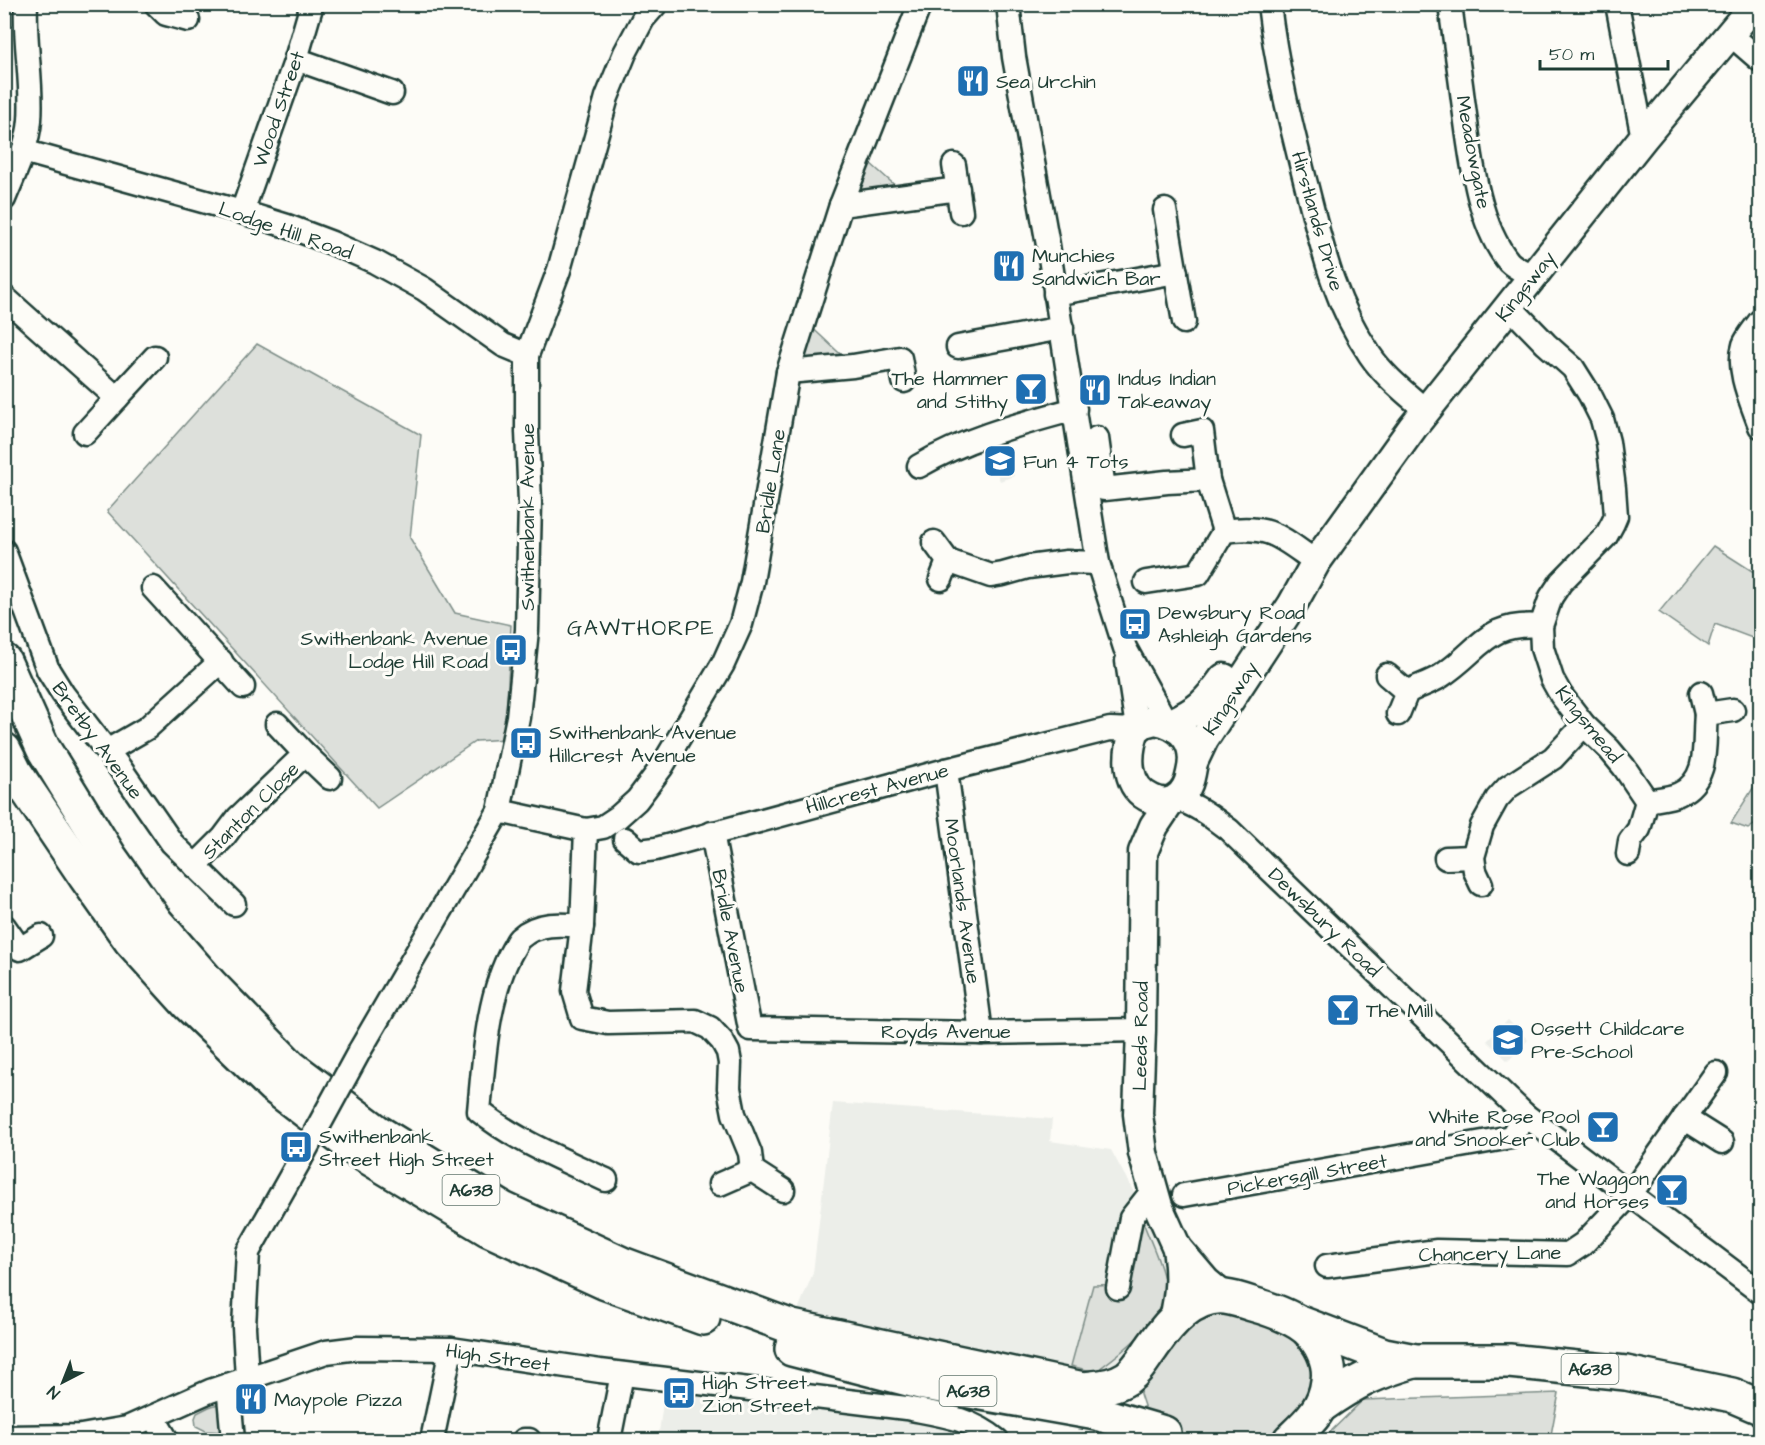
<svg xmlns="http://www.w3.org/2000/svg" width="1765" height="1445" font-family="'Architects Daughter',sans-serif">
  <style>
    .built { fill: #eceee9 }
    .green { fill: #dde0db; stroke: #7e8e88; stroke-width: 1.5 }
    .lines { fill: none; stroke-linecap: round; stroke-linejoin: round }
    .minor-casing { stroke: #1f3d34; stroke-width: 27 }
    .major-casing { stroke: #1f3d34; stroke-width: 33 }
    .highway-casing { stroke: #1f3d34; stroke-width: 38 }
    .minor { stroke: #fdfcf7; stroke-width: 22 }
    .major { stroke: #fdfcf7; stroke-width: 28 }
    .highway { stroke: #fdfcf7; stroke-width: 33 }
    .minor-bridge-casing { stroke: #1f3d34; stroke-width: 27; stroke-linecap: butt }
    .minor-bridge { stroke: #fdfcf7; stroke-width: 22 }
    .labels { text-anchor: middle; stroke-width: 6; stroke-linejoin: round; paint-order: stroke }
    .shield { fill: #fdfcf7; stroke: #62766e; stroke-width: 1.5 }
    .shield-label { font-size: 18px; font-weight: bold; fill: #1f3d34 }
    .poi-label { font-size: 20px; fill: #1f3d34; stroke: #fdfcf7; text-anchor: start }
    .street-label { font-size: 20px; fill: #1f3d34; stroke: #fdfcf7 }
    .quarter-label { font-size: 22px; letter-spacing: 1.5px; fill: #1f3d34; stroke: #fdfcf7 }
  </style>
  <rect width="100%" height="100%" fill="#fdfcf7"/>
  <filter id="ink" filterUnits="userSpaceOnUse"><feTurbulence type="fractalNoise" baseFrequency=".0167" numOctaves="2"/><feDisplacementMap in="SourceGraphic" scale="12" xChannelSelector="R" yChannelSelector="G"/><feConvolveMatrix kernelMatrix="1 2 1 2 8 2 1 2 1" color-interpolation-filters="sRGB"/></filter>
  <g filter="url(#ink)">
    <g class="built">
      <polygon points="1000,440 1014,476 1000,481 986,446"/>
      <polygon points="1508,1020 1528,1040 1508,1061 1487,1041"/>
      <polygon points="833,1103 1052,1119 1050,1141 1111,1150 1145,1213 1168,1272 1165,1311 1136,1351 1103,1376 1083,1379 957,1346 798,1310 813,1273"/>
      <polygon points="666,1379 847,1402 997,1440 658,1440"/>
    </g>
    <g class="green">
      <polygon points="861,155 908,197 841,205"/>
      <polygon points="805,321 853,366 788,372"/>
      <polygon points="257,344 421,435 410,538 455,613 511,625 505,739 476,741 377,808 107,511"/>
      <polygon points="1713,546 1760,576 1760,641 1715,624 1708,646 1659,612"/>
      <polygon points="1760,777 1760,821 1748,829 1731,823"/>
      <path d="M1142,1219c6,18 19,43 22,61 7,38 -43,73 -69,92l-24,-6 22,-81 36,-1z"/>
      <polygon points="1247,1302 1327,1362 1290,1440 1172,1440 1151,1421 1145,1409 1140,1394 1140,1377 1174,1319"/>
      <polygon points="1559,1393 1550,1440 1322,1440 1363,1400"/>
      <polygon points="224,1402 225,1432 206,1431 196,1426 195,1418 197,1413 209,1407"/>
    </g>
    <g class="lines">
      <defs>
        <g id="minor">
          <polyline points="156,4 166,14 188,20"/>
          <polyline points="1008,4 1014,57 1048,245 1098,563 1125,648 1166,722"/>
          <path d="M1269,4c7,61 22,121 37,180 16,63 27,116 64,171 15,22 36,38 55,55"/>
          <path d="M1450,4c4,32 9,64 13,96 7,49 13,123 46,162 6,6 16,10 23,14"/>
          <polyline points="1617,4 1643,138"/>
          <polyline points="1730,34 1760,60"/>
          <polyline points="296,59 392,93"/>
          <polyline points="23,151 242,212 287,226 332,243 375,262 424,289 503,345 527,355"/>
          <polyline points="954,165 961,212"/>
          <path d="M4,199c10,-25 24,-52 26,-79 3,-38 -6,-77 -4,-116"/>
          <polyline points="841,205 958,189"/>
          <polyline points="1165,210 1184,322"/>
          <polyline points="242,212 296,59 312,4"/>
          <polyline points="1055,294 1176,272"/>
          <polyline points="4,297 117,398 155,357"/>
          <polyline points="1510,307 1546,344 1573,368 1590,395 1602,419 1608,442 1614,488 1616,516 1613,523 1606,536 1561,582 1551,597 1541,626 1542,648 1552,679 1561,695 1584,725 1609,749 1624,767 1647,801 1639,829 1630,841 1628,854"/>
          <path d="M1760,321c-5,7 -13,16 -16,24 -8,25 8,58 16,81"/>
          <polyline points="958,347 1062,328"/>
          <polyline points="788,372 853,366 900,358 904,381"/>
          <polyline points="85,433 117,398"/>
          <polyline points="1183,435 1202,431 1208,480 1224,531"/>
          <polyline points="1097,438 1104,489 1167,482 1208,480"/>
          <path d="M919,466c49,-29 102,-42 156,-57"/>
          <polyline points="934,542 948,561 941,579"/>
          <polyline points="4,551 48,670 63,694 120,768 172,843 234,904"/>
          <polyline points="948,561 991,576 1003,574 1028,567 1067,562 1098,563"/>
          <path d="M1146,582l52,-8 26,-43c47,-7 56,6 92,31"/>
          <polyline points="153,588 243,687"/>
          <polyline points="1127,661 1137,728"/>
          <polyline points="1387,675 1407,692"/>
          <polyline points="1701,693 1706,714 1733,710"/>
          <path d="M1398,714l9,-22c11,-6 23,-9 34,-16 40,-26 45,-55 100,-50"/>
          <polyline points="277,724 305,754"/>
          <polyline points="107,751 147,728 221,661"/>
          <polyline points="946,770 981,1033"/>
          <path d="M1176,799c21,6 36,18 53,31l296,285 235,177"/>
          <path d="M1647,801c10,-2 23,-3 32,-7 32,-15 24,-53 27,-80"/>
          <polyline points="499,811 586,830 603,827 618,817 637,800 661,768 723,664 741,624 752,582 788,372 841,205 920,4"/>
          <polyline points="586,830 582,926 574,991 582,1018 608,1023 695,1021 710,1028 722,1041 728,1052 730,1063 729,1088 734,1114 750,1153 752,1170"/>
          <polyline points="712,833 750,1029 981,1033 1141,1030"/>
          <polyline points="625,839 639,851 656,849 946,770 1110,729 1135,730"/>
          <polyline points="1446,858 1473,857"/>
          <polyline points="195,866 223,838 238,818 305,754 330,778"/>
          <polyline points="1481,884 1475,871 1473,857 1482,826 1497,799 1508,787 1553,758 1584,725"/>
          <polyline points="4,926 20,949 41,936"/>
          <path d="M582,926c-21,-2 -45,-4 -62,12 -3,2 -5,8 -7,11 -26,45 -29,111 -34,162 37,30 85,49 127,69"/>
          <polyline points="360,1050 499,811 518,717 527,630 530,503 527,432 527,355 559,270 607,97 625,53 643,19 656,4"/>
          <polyline points="1684,1118 1722,1142"/>
          <polyline points="720,1184 752,1170 783,1190"/>
          <polyline points="1184,1195 1511,1137 1525,1115"/>
          <polyline points="1327,1266 1437,1251 1568,1254 1583,1244 1630,1195 1716,1073"/>
          <polyline points="1118,1288 1131,1218 1153,1190"/>
          <polyline points="247,1378 244,1327 248,1252 300,1160"/>
          <polyline points="228,1385 233,1440"/>
          <polyline points="153,1417 167,1440"/>
          <path d="M4,1437l77,-1 46,-8 83,-37 116,-39 32,-4 93,1 149,22 306,37c35,7 62,9 91,32"/>
          <polyline points="432,1440 451,1349"/>
          <polyline points="524,1440 529,1440"/>
          <polyline points="609,1440 622,1374"/>
        </g>
        <g id="major">
          <path d="M1155,720c29,5 43,25 36,53 -2,11 -7,22 -17,27 -7,4 -16,2 -22,-1 -27,-11 -26,-44 -17,-69l9,-7z"/>
          <path d="M1171,723c28,-13 35,-20 53,-45"/>
          <polyline points="1194,760 1204,739 1292,605 1316,562 1413,427 1643,138 1755,4"/>
          <polyline points="1170,802 1154,826 1143,852 1141,1030 1138,1114 1143,1153 1158,1206 1177,1248 1206,1282 1224,1297"/>
          <path d="M1174,1319c6,-26 7,-44 3,-71"/>
        </g>
        <g id="highway">
          <path d="M4,661l39,87 67,109 46,65 54,62 81,83 85,64 127,78 119,55 170,63 291,62c16,-2 30,-2 44,-11 11,-8 18,-21 26,-32 16,-23 40,-52 72,-49 9,1 18,4 27,7 18,5 39,12 54,24 14,13 25,33 22,53 -3,27 -19,41 -38,59"/>
          <polyline points="4,750 15,772 85,876 131,941 188,1004 273,1086 358,1151 488,1229 606,1283 703,1318"/>
          <polyline points="1300,1323 1384,1355 1415,1361 1509,1361 1626,1373 1732,1395 1760,1407"/>
          <polyline points="792,1349 924,1383 1096,1413 1164,1433"/>
          <path d="M1322,1405c33,-23 53,-33 92,-44"/>
        </g>
      </defs>
      <use href="#minor" class="minor-casing"/>
      <use href="#major" class="major-casing"/>
      <use href="#highway" class="highway-casing"/>
      <use href="#minor" class="minor"/>
      <use href="#major" class="major"/>
      <use href="#highway" class="highway"/>
      <defs>
        <polyline id="minor-bridge" points="300,1160 360,1050"/>
      </defs>
      <use href="#minor-bridge" class="minor-bridge-casing"/>
      <use href="#minor-bridge" class="minor-bridge"/>
    </g>
  </g>
  <defs>
    <symbol id="restaurant-square" viewBox="-11 -11 22 22"><rect x="-9" y="-9" width="18" height="18" rx="4" fill="#1f6fb2" stroke="#fdfcf7"/><path d="M-5-6h1v4h1v-4h1v4h1v-4h1v5L-1.5 .5V6h-2V.5L-5-1ZM5-6V6H3V1.5H1.5Q1.5-4 5-6Z" fill="#fff"/></symbol>
    <symbol id="bar-square" viewBox="-11 -11 22 22"><rect x="-9" y="-9" width="18" height="18" rx="4" fill="#1f6fb2" stroke="#fdfcf7"/><path d="M-6-5H6L.8 .8V4.5H3.5V6h-7V4.5H-.8V.8Z" fill="#fff"/></symbol>
    <symbol id="school-square" viewBox="-11 -11 22 22"><rect x="-9" y="-9" width="18" height="18" rx="4" fill="#1f6fb2" stroke="#fdfcf7"/><path d="M0-5L7-2L0 1L-7-2ZM-4 1L0 2.5L4 1V4Q0 6-4 4Z" fill="#fff"/></symbol>
    <symbol id="bus-square" viewBox="-11 -11 22 22"><rect x="-9" y="-9" width="18" height="18" rx="4" fill="#1f6fb2" stroke="#fdfcf7"/><path d="M-5-6H5V4H4V6H2V4H-2V6H-4V4H-5ZM-3.5-4V0h7V-4ZM-3.5 1.2v1.5H-2V1.2ZM2 1.2v1.5H3.5V1.2Z" fill="#fff"/></symbol>
  </defs>
  <g fill-rule="evenodd">
    <use href="#restaurant-square" x="954" y="62" width="38" height="38"/>
    <use href="#restaurant-square" x="990" y="247" width="38" height="38"/>
    <use href="#bar-square" x="1012" y="370" width="38" height="38"/>
    <use href="#restaurant-square" x="1076" y="371" width="38" height="38"/>
    <use href="#school-square" x="981" y="442" width="38" height="38"/>
    <use href="#bus-square" x="1116" y="605" width="38" height="38"/>
    <use href="#bus-square" x="492" y="631" width="38" height="38"/>
    <use href="#bus-square" x="507" y="724" width="38" height="38"/>
    <use href="#bar-square" x="1324" y="991" width="38" height="38"/>
    <use href="#school-square" x="1489" y="1021" width="38" height="38"/>
    <use href="#bar-square" x="1584" y="1108" width="38" height="38"/>
    <use href="#bus-square" x="277" y="1128" width="38" height="38"/>
    <use href="#bar-square" x="1653" y="1171" width="38" height="38"/>
    <use href="#bus-square" x="660" y="1374" width="38" height="38"/>
    <use href="#restaurant-square" x="232" y="1380" width="38" height="38"/>
  </g>
  <g class="labels">
    <g class="shield">
      <rect x="442.5" y="1175" width="57" height="30" rx="4.5"/>
      <rect x="1561.5" y="1354" width="57" height="30" rx="4.5"/>
      <rect x="939.5" y="1376" width="57" height="30" rx="4.5"/>
    </g>
    <g class="shield-label">
      <text x="471" y="1196">A638</text>
      <text x="1590" y="1375">A638</text>
      <text x="968" y="1397">A638</text>
    </g>
    <g class="poi-label">
      <text x="996" y="88">Sea Urchin</text>
      <text x="1032" y="262">Munchies<tspan x="1032" dy="23">Sandwich Bar</tspan></text>
      <text x="1008" y="385" text-anchor="end">The Hammer<tspan x="1008" dy="23">and Stithy</tspan></text>
      <text x="1118" y="385">Indus Indian<tspan x="1118" dy="23">Takeaway</tspan></text>
      <text x="1023" y="468">Fun 4 Tots</text>
      <text x="1158" y="619">Dewsbury Road<tspan x="1158" dy="23">Ashleigh Gardens</tspan></text>
      <text x="488" y="645" text-anchor="end">Swithenbank Avenue<tspan x="488" dy="23">Lodge Hill Road</tspan></text>
      <text x="549" y="739">Swithenbank Avenue<tspan x="549" dy="23">Hillcrest Avenue</tspan></text>
      <text x="1366" y="1017">The Mill</text>
      <text x="1531" y="1035">Ossett Childcare<tspan x="1531" dy="23">Pre-School</tspan></text>
      <text x="1580" y="1123" text-anchor="end">White Rose Pool<tspan x="1580" dy="23">and Snooker Club</tspan></text>
      <text x="319" y="1143">Swithenbank<tspan x="319" dy="23">Street High Street</tspan></text>
      <text x="1649" y="1185" text-anchor="end">The Waggon<tspan x="1649" dy="23">and Horses</tspan></text>
      <text x="702" y="1389">High Street<tspan x="702" dy="23">Zion Street</tspan></text>
      <text x="274" y="1406">Maypole Pizza</text>
    </g>
    <g class="street-label">
      <text transform="translate(278 109) rotate(-71)" y="7">Wood Street</text>
      <text transform="translate(1474 152) rotate(79)" y="7">Meadowgate</text>
      <text transform="translate(1318 221) rotate(74)" y="7">Hirstlands Drive</text>
      <text transform="translate(286 230) rotate(19)" y="7">Lodge Hill Road</text>
      <text transform="translate(1525 286) rotate(-52)" y="7">Kingsway</text>
      <text transform="translate(770 481) rotate(-81)" y="7">Bridle Lane</text>
      <text transform="translate(527 517) rotate(-90)" y="7">Swithenbank Avenue</text>
      <text transform="translate(1230 698) rotate(-57)" y="7">Kingsway</text>
      <text transform="translate(1589 724) rotate(51)" y="7">Kingsmead</text>
      <text transform="translate(98 740) rotate(54)" y="7">Bretby Avenue</text>
      <text transform="translate(877 788) rotate(-15)" y="7">Hillcrest Avenue</text>
      <text transform="translate(250 810) rotate(-45)" y="7">Stanton Close</text>
      <text transform="translate(963 901) rotate(82)" y="7">Moorlands Avenue</text>
      <text transform="translate(1325 922) rotate(44)" y="7">Dewsbury Road</text>
      <text transform="translate(731 931) rotate(79)" y="7">Bridle Avenue</text>
      <text x="946" y="1038">Royds Avenue</text>
      <text transform="translate(1140 1036) rotate(-89)" y="7">Leeds Road</text>
      <text transform="translate(1307 1174) rotate(-10)" y="7">Pickersgill Street</text>
      <text transform="translate(1490 1253) rotate(-1)" y="7">Chancery Lane</text>
      <text transform="translate(498 1357) rotate(8)" y="7">High Street</text>
    </g>
    <g class="quarter-label">
      <text x="641" y="635">GAWTHORPE</text>
    </g>
  </g>
  <rect width="1765" height="1445" fill="none" stroke="#fdfcf7" stroke-width="24"/>
  <rect x="12" y="12" width="1741" height="1421" fill="none" stroke="#1f3d34" stroke-width="2" filter="url(#ink)"/>
  <g transform="translate(63 1382) rotate(222)" stroke="#fdfcf7" stroke-width="4.5" paint-order="stroke">
  <path d="M0-4.5L10 22L0 15L-10 22Z" fill="#1f3d34"/>
  <text y="-9" font-size="16" font-weight="bold" text-anchor="middle" fill="#1f3d34">N</text>
  </g>
  <path d="M1540 60v9h128v-9" fill="none" stroke="#1f3d34" stroke-width="3"/>
  <text x="1549" y="60" font-size="18" fill="#1f3d34" stroke="#fdfcf7" stroke-width="4.5" paint-order="stroke">50 m</text>
</svg>
